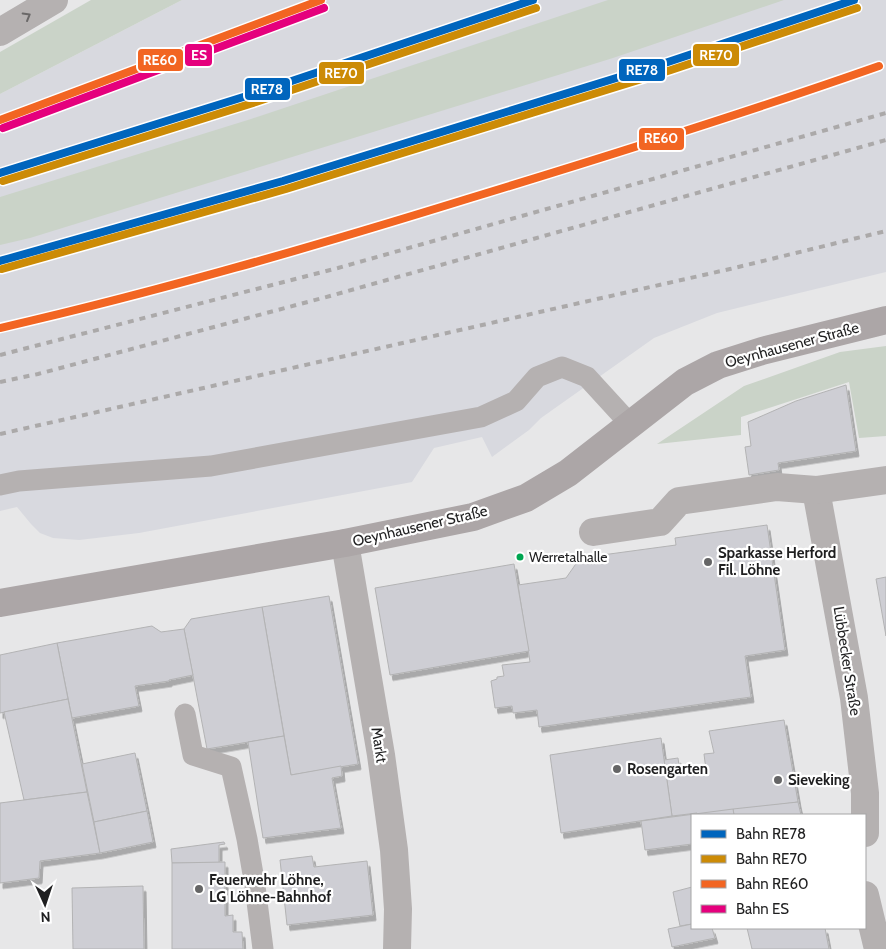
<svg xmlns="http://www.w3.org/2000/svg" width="886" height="949" font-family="Cabin,sans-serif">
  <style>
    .built { fill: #d8d9df }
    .green { fill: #cad3c8 }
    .building { fill: #ceced4; stroke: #b3b3b4; filter: url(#shadow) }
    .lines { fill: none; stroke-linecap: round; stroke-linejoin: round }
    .service { stroke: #b5b1b1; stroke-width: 21 }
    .minor { stroke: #b5b1b1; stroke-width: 28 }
    .secondary { stroke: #aca6a7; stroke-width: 28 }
    .rail { stroke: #aba9a9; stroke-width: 4; stroke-dasharray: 6 6; stroke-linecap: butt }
    .rail-1-casing { stroke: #fff; stroke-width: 11 }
    .rail-2-casing { stroke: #fff; stroke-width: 11 }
    .rail-3-casing { stroke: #fff; stroke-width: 11 }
    .rail-4-casing { stroke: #fff; stroke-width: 11 }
    .rail-1 { stroke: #0065bd; stroke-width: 8 }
    .rail-2 { stroke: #cc8b06; stroke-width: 8 }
    .rail-3 { stroke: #f26522; stroke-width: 8 }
    .rail-4 { stroke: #e5007d; stroke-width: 8 }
    .oneway { stroke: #6a6868 }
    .bus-dot { fill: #00a651; stroke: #fff; stroke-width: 2 }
    .poi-dot { fill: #656566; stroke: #fff; stroke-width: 2 }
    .labels { text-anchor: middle; stroke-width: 4.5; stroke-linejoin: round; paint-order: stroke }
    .bus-label { font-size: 14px; fill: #1f1f20; stroke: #fff; text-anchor: start }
    .street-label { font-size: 15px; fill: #1f1f20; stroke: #fff }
    .poi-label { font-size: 15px; font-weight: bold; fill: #1f1f20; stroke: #fff; text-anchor: start }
    .line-badge { stroke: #fff; stroke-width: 2 }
    .badge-label { font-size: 14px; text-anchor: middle; font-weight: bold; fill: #fff }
  </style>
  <defs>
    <filter id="shadow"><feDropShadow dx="3" dy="5.5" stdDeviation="0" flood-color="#0004"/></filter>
  </defs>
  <rect width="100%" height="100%" fill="#e7e7e8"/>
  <polygon class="built" points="182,0 886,0 886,272 717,313 654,338 541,418 529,430 492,457 482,437 434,448 412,482 139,533 79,540 53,538 40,533 31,524 17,507 0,511 0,94"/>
  <g class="green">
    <polygon points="91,0 182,0 0,94 0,52"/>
    <polygon points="608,0 784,0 613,58 30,238 0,245 0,197 251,119"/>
    <polygon points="886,346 886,436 859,438 849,382 741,417 741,435 657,444 744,386 840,352"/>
  </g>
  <g class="building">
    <polygon points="846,385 856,451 778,463 779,470 749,475 745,447 751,446 748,422 796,401"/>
    <polygon points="767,525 785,650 745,656 751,697 539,727 537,710 513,713 512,706 495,708 491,681 497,679 497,677 504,676 502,665 530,662 518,585 566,578 580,558 676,545 675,538"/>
    <polygon points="514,564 529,651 390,675 375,588"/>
    <polygon points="886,577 886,636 876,579"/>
    <polygon points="329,596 358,764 291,775 262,607"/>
    <polygon points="262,607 284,736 207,749 184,629 191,619"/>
    <polygon points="152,626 161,632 184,629 193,675 169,680 169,681 135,686 139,706 72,718 57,643"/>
    <polygon points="57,643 68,699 0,713 0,655"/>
    <polygon points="68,699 87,792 24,800 4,712"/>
    <polygon points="784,720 798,802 697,815 697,813 672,816 664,760 678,758 680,773 706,770 704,754 714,753 709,731"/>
    <polygon points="284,736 291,775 341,766 342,776 332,778 341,828 263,838 248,742"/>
    <polygon points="661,738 672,816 561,833 550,755"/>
    <polygon points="135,753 147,811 94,822 82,764"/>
    <polygon points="87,792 100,853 40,861 39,878 0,883 0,803"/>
    <polygon points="798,802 801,815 734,815 733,809"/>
    <polygon points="733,809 734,815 692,815 692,844 645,850 641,821"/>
    <polygon points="147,811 153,842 100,853 94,822"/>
    <polygon points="224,842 225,844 219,845 219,863 172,863 171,849"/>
    <polygon points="312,856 314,867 367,861 373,915 287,925 280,860"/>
    <polygon points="225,862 225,916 233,915 233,932 242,932 243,949 172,949 172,863"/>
    <polygon points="143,886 144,949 73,949 72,888"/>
    <polygon points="692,887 692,924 680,926 673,892"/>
    <polygon points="692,924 692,928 712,928 715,938 672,947 668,929"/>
    <polygon points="747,928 825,928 829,949 752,949"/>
  </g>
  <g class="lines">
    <g class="service">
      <polyline points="0,485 19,481 211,466 481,417 516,401 537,377 562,367 587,377 630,424"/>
      <polyline points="185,714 193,755 231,767 247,839 255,886 263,949"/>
    </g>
    <g class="minor">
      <polyline points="0,32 54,0"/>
      <polyline points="816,490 854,698 865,793 865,833"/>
      <polyline points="593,532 660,522 679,501 777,487 816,490 886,480"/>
      <polyline points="345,543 381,755 394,850 398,909 397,949"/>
      <polyline points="865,895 878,949"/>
    </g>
    <polyline class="secondary" points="0,603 345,543 473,517 526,498 568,473 685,382 718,365 762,351 886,320"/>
    <g class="rail">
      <polyline points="0,355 338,268 886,113"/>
      <polyline points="0,382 38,374 330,296 886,140"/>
      <polyline points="0,434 730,269 886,231"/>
    </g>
    <defs>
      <g id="rail-1">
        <polyline points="0,173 253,94 533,0"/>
        <polyline points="0,261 283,181 668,62 854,0"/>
      </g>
      <g id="rail-2">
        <polyline points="3,181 256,102 536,8"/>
        <polyline points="2,269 286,189 671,70 857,8"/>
      </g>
      <g id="rail-3">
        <polyline points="0,120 321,0"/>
        <path d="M0,328c158,-36 312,-81 467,-129 138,-42 276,-85 412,-133"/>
      </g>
      <polyline id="rail-4" points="3,128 324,8"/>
    </defs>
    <use href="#rail-1" class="rail-1-casing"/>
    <use href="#rail-2" class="rail-2-casing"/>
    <use href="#rail-3" class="rail-3-casing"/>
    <use href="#rail-4" class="rail-4-casing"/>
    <use href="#rail-1" class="rail-1"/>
    <use href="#rail-2" class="rail-2"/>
    <use href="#rail-3" class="rail-3"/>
    <use href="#rail-4" class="rail-4"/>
  </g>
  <defs><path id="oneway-chevron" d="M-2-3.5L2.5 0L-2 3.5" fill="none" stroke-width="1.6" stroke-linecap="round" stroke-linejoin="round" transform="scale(1.25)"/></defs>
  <use class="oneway" href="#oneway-chevron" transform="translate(27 16) rotate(-30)"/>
  <circle class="bus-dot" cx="520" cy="557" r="4.5"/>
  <g class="poi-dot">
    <circle cx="708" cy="562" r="5"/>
    <circle cx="617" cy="769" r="5"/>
    <circle cx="778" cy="780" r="5"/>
    <circle cx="199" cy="889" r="5"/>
  </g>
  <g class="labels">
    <g class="bus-label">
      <text x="529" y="562">Werretalhalle</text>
    </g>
    <g class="street-label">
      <text transform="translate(792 345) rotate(-15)" y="5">Oeynhausener Straße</text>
      <text transform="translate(420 526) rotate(-13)" y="5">Oeynhausener Straße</text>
      <text transform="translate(847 661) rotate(81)" y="5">Lübbecker Straße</text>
      <text transform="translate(379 745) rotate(81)" y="5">Markt</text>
    </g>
    <g class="poi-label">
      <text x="718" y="558">Sparkasse Herford<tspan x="718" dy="17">Fil. Löhne</tspan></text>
      <text x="627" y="774">Rosengarten</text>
      <text x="788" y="785">Sieveking</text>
      <text x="209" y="885">Feuerwehr Löhne,<tspan x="209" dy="17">LG Löhne-Bahnhof</tspan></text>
    </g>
  </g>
  <g class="line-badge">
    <rect x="184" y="43" width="29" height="24" rx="5" fill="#e5007d"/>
    <rect x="692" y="43" width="48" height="24" rx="5" fill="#cc8b06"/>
    <rect x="137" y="48" width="47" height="24" rx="5" fill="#f26522"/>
    <rect x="618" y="58" width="48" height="24" rx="5" fill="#0065bd"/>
    <rect x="318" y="61" width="47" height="24" rx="5" fill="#cc8b06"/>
    <rect x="244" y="77" width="47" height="24" rx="5" fill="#0065bd"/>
    <rect x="638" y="127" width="47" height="24" rx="5" fill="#f26522"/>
  </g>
  <g class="badge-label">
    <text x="199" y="60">ES</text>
    <text x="716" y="60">RE70</text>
    <text x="160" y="65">RE60</text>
    <text x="642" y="75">RE78</text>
    <text x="341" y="78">RE70</text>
    <text x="267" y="94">RE78</text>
    <text x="661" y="143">RE60</text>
  </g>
  <rect x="691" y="814" width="175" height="115" fill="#ffffff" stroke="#a5a5a6"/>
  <rect x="701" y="830" width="25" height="8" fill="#0065bd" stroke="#a5a5a6"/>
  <text x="736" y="839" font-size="15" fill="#1f1f20">Bahn RE78</text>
  <rect x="701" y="855" width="25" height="8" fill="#cc8b06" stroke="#a5a5a6"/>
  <text x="736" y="864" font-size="15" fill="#1f1f20">Bahn RE70</text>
  <rect x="701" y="880" width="25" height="8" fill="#f26522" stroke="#a5a5a6"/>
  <text x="736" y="889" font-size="15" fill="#1f1f20">Bahn RE60</text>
  <rect x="701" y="905" width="25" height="8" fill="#e5007d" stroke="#a5a5a6"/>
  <text x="736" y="914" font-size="15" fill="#1f1f20">Bahn ES</text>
  <g transform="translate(45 904) rotate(177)" stroke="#ffffff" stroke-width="4" paint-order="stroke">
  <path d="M0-4L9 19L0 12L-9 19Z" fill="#1f1f20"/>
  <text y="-8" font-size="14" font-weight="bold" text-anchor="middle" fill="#1f1f20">N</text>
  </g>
</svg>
